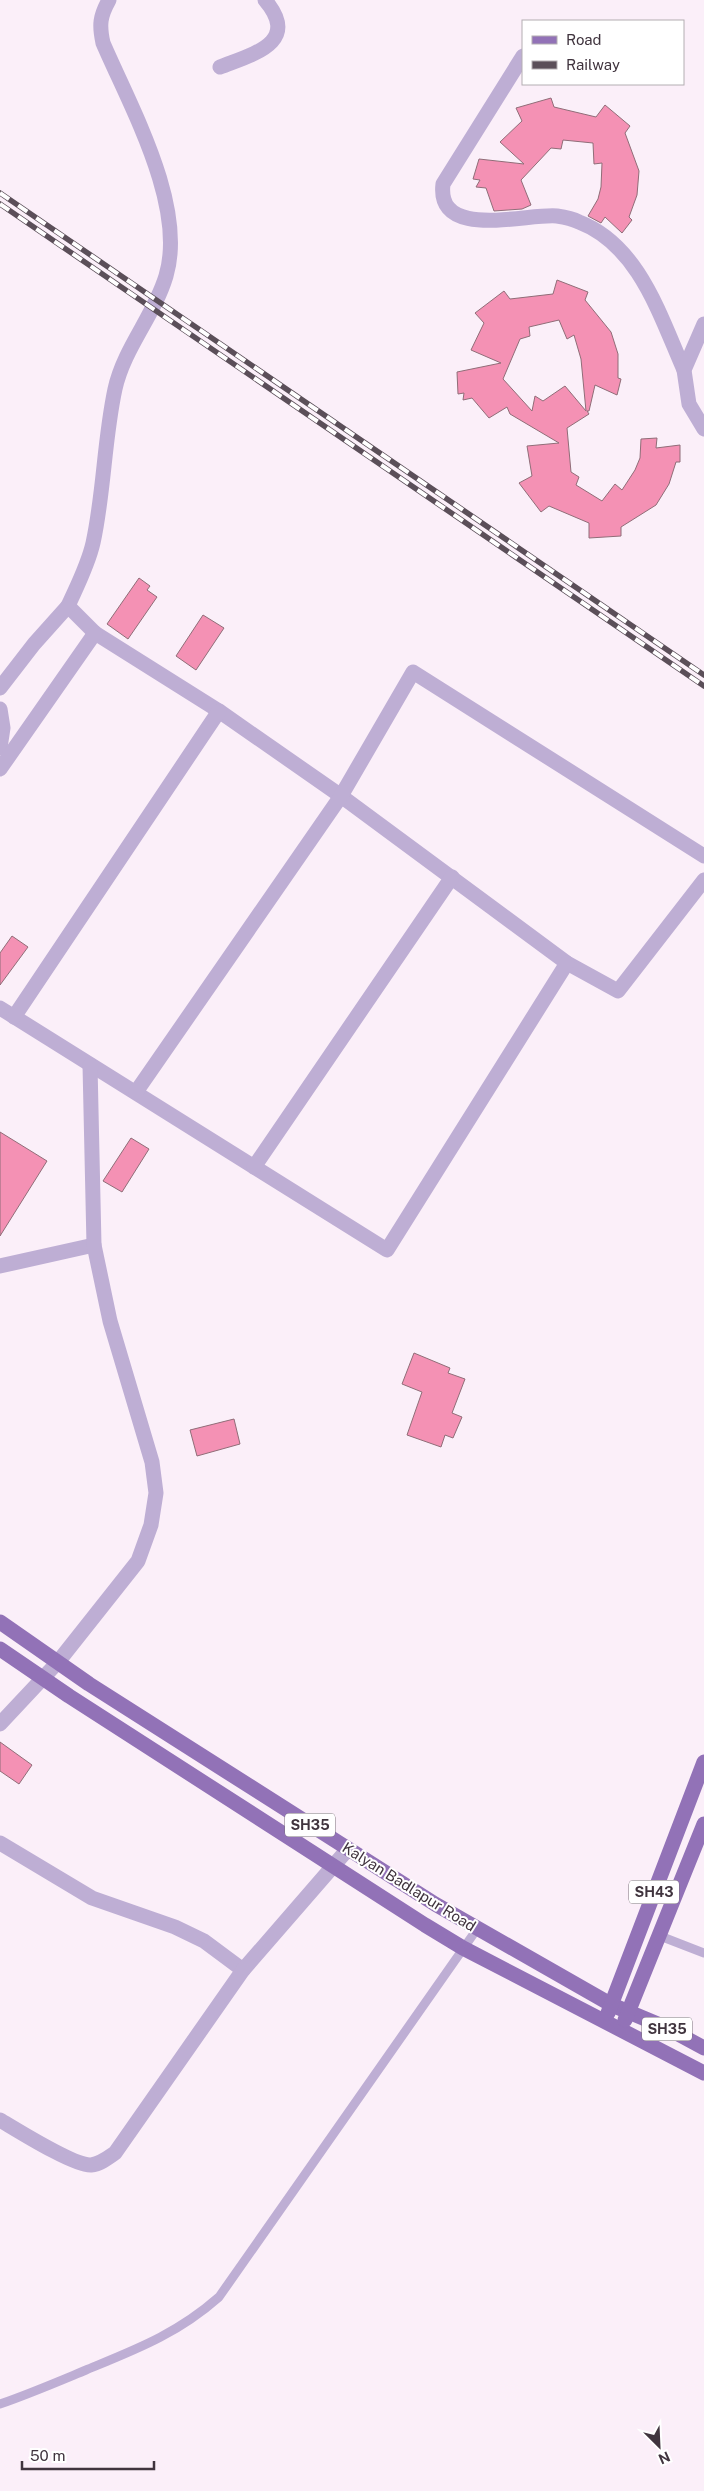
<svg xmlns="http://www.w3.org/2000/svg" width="704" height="2491" font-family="'Public Sans',sans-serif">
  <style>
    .building { fill: #f491b4; stroke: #906d78; fill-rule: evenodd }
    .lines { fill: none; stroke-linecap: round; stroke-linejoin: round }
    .service { stroke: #beaed4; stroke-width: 9 }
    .minor { stroke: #beaed4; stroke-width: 15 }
    .primary { stroke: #9272b7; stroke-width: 15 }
    .rail-casing { stroke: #5b4f59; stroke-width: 5.5 }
    .rail { stroke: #fff; stroke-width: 4; stroke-dasharray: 11; stroke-linecap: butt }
    .labels { text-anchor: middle; stroke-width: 4; stroke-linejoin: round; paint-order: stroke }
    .shield { fill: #fff; stroke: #797178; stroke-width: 1 }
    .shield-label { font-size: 14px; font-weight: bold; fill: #40343e }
    .street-label { font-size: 15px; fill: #40343e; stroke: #fff }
  </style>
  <rect width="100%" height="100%" fill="#fbeff9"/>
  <g class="building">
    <polygon points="551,98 554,107 596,117 605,105 630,126 625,133 639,171 637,195 629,217 632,220 622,233 605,217 601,223 588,216 598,199 601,187 602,163 594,164 593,143 563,140 561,149 551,148 521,180 531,205 522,209 494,211 486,188 476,187 480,180 473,179 479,159 524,164 500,142 522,121 516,108"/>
    <path d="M557,280l31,12 -3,8 26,32 7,22v24l3,1 -4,16 -22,-10 -6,26h-2l2,3 -22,14 4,44 8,5 -3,8 26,16 13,-17 7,6 13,-20 5,-12 1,-19 16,-1 -1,10 24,-3v17h-4l-7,22 -13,21 -35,22v9l-32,2v-15l-40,-17 -8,6 -22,-29 13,-7 -5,-30 32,-3 -49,-29 -3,-7 -18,11 -17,-20 -9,2 1,-7 -6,1 -1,-22 44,-9 -30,-13 13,-27 -9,-10 29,-22 6,8 43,-5zM559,320l8,19 7,-4 7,24 5,52 -21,-25 -22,15 -8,-5 -3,15 -29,-32 17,-40 10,-3 -1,-9z"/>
    <polygon points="139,578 150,586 147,590 157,597 128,639 107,624"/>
    <polygon points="203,615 224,628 196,670 176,656"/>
    <polygon points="12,936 28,947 0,985 0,953"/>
    <polygon points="0,1132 47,1161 0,1236"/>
    <polygon points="131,1138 149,1149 122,1192 103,1181"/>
    <polygon points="414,1353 450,1368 448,1373 465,1379 452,1413 462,1417 453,1438 445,1435 441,1447 407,1435 422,1392 402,1384"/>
    <polygon points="234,1419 240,1444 197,1456 190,1430"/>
    <polygon points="0,1742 32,1765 19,1784 0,1771"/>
  </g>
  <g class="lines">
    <g class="service">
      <polyline points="660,1936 704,1953"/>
      <path d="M0,2404c29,-10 57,-22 86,-34 51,-21 91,-36 133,-73l258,-368"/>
    </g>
    <g class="minor">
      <path d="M109,0c-9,16 -10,25 -6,43 27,63 84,163 63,233 -12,40 -42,72 -51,113 -11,51 -11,104 -22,154 -5,22 -16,43 -25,63l27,27 124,78 122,85 226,167 51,28 86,-111"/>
      <path d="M523,56l-80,128c-7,57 84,29 114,32 7,1 16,3 22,6 60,23 81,94 105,148"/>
      <path d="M220,67c33,-13 81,-24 45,-67"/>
      <polyline points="704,324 684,370 689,404 704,429"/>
      <polyline points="0,688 34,644 68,606"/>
      <polyline points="0,709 3,728 0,748"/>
      <polyline points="0,769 95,633"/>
      <polyline points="0,1008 387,1250 567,963"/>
      <polyline points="14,1017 219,711"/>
      <polyline points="136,1092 341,796 413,672 704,856"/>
      <polyline points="254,1167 452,877"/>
      <polyline points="0,1266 94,1245"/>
      <polyline points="0,1724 58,1662 138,1561 151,1525 156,1493 152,1462 110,1321 94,1245 90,1065"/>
      <polyline points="0,1843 92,1898 175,1927 204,1941 243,1970"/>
      <path d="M0,2120c17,10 74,46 91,45 9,-1 17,-7 24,-12l128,-183 105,-121"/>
    </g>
    <g class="primary">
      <polyline points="0,1622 89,1684 435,1904 612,2005 667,2028 704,2048"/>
      <polyline points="0,1649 69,1696 425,1925 463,1948 704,2073"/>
      <polyline points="608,2013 704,1762"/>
      <polyline points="625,2020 704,1824"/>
    </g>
    <defs>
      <g id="rail">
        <polyline points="0,193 704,675"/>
        <polyline points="0,204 704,686"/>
      </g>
    </defs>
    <use href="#rail" class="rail-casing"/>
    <use href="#rail" class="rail"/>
  </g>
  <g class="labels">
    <g class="shield">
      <rect x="285" y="1813.5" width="50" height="23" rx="4"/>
      <rect x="629" y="1880.5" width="50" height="23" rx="4"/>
      <rect x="642" y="2017.5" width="50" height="23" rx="4"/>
    </g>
    <g class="shield-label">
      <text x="310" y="1830">SH35</text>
      <text x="654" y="1897">SH43</text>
      <text x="667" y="2034">SH35</text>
    </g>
    <g class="street-label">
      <text transform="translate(409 1887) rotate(32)" y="5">Kalyan Badlapur Road</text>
    </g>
  </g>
  <rect x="522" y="20" width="162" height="65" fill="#ffffff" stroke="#b3aeb2"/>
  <rect x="532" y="36" width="25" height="8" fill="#9272b7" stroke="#b3aeb2"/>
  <text x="566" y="45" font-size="15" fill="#40343e">Road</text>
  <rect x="532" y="61" width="25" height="8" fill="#5b4f59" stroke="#b3aeb2"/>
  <text x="566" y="70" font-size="15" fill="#40343e">Railway</text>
  <g transform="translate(659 2446) rotate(156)" stroke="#ffffff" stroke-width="4" paint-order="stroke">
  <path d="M0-4L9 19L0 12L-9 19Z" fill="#40343e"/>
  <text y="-8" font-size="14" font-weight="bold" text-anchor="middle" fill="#40343e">N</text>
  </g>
  <path d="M22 2461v8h132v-8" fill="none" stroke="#40343e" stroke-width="2.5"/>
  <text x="30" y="2461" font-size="15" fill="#40343e" stroke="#ffffff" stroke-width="4" paint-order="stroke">50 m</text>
</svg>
